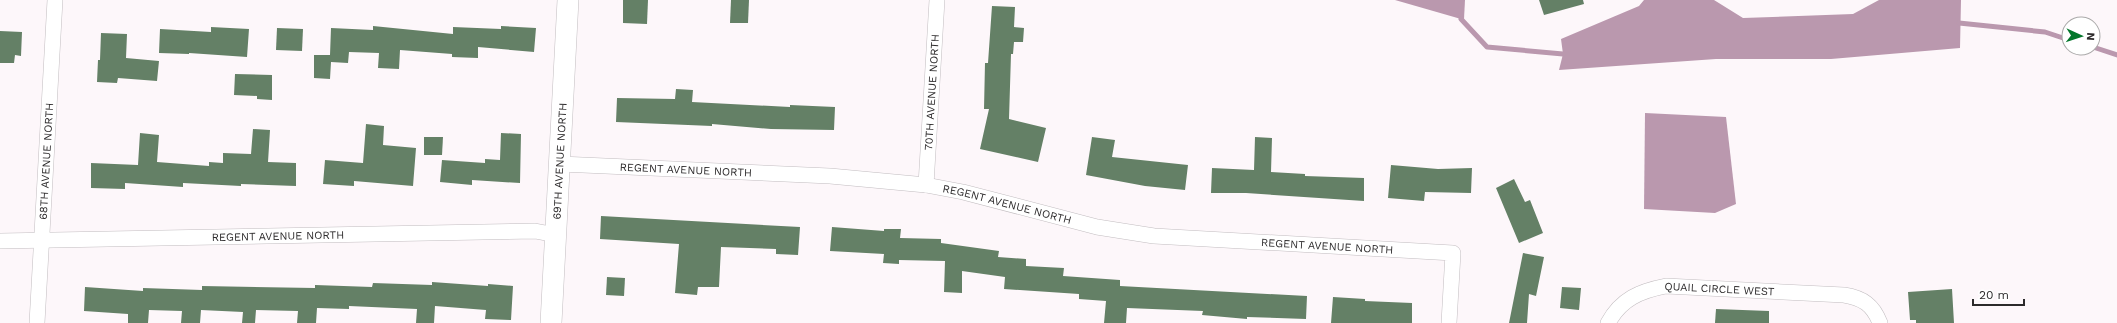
<svg xmlns="http://www.w3.org/2000/svg" width="2117" height="323" font-family="'Work Sans',sans-serif">
  <style>
    .water { fill: #ba98ae }
    .lines { fill: none; stroke-linecap: round; stroke-linejoin: round }
    .stream { stroke: #ba98ae; stroke-width: 5 }
    .building { fill: #648066 }
    .street-casing { stroke: #c2bdc0; stroke-width: 16 }
    .secondary-casing { stroke: #c2bdc0; stroke-width: 22 }
    .street { stroke: #fff; stroke-width: 15 }
    .secondary { stroke: #fff; stroke-width: 21 }
    .labels { text-anchor: middle; stroke-width: 4; stroke-linejoin: round; paint-order: stroke }
    .street-label { font-size: 11px; fill: #2c2a2b; stroke: #fff }
  </style>
  <rect width="100%" height="100%" fill="#fdf7fa"/>
  <g class="water">
    <polygon points="1395,0 1465,0 1464,19 1461,19"/>
    <polygon points="1644,0 1714,0 1743,18 1853,14 1879,0 1961,0 1960,48 1831,59 1716,59 1559,70 1563,54 1561,39 1639,6"/>
    <polygon points="1645,113 1726,117 1736,204 1715,213 1644,209"/>
  </g>
  <g class="lines">
    <g class="stream">
      <polyline points="1461,19 1487,47 1563,54"/>
      <polyline points="1959,23 2045,32 2069,40"/>
      <polyline points="2093,47 2117,55"/>
    </g>
  </g>
  <g class="building">
    <polygon points="623,0 648,0 647,24 623,23"/>
    <polygon points="731,0 749,0 748,23 730,23"/>
    <polygon points="1539,0 1583,0 1584,4 1544,15"/>
    <polygon points="992,6 1015,7 1014,27 1024,28 1023,42 1014,42 1013,54 1011,54 1009,119 1046,128 1038,162 980,149 989,109 984,109 985,63 988,63"/>
    <polygon points="373,26 453,34 453,27 501,29 501,26 536,28 534,52 478,47 478,58 452,57 452,54 400,50 399,69 378,68 379,53 349,52 348,63 331,62 330,79 314,78 314,55 330,55 331,28 373,30"/>
    <polygon points="211,27 249,29 247,57 189,53 189,54 159,53 160,29 211,32"/>
    <polygon points="277,28 303,29 302,51 276,50"/>
    <polygon points="0,31 22,32 21,56 15,55 14,63 0,63"/>
    <polygon points="101,33 127,34 126,58 159,61 157,81 118,78 117,83 97,82 98,60 100,60"/>
    <polygon points="235,74 272,75 272,100 257,99 257,96 234,95"/>
    <polygon points="676,89 693,90 692,102 790,107 790,105 835,107 834,130 771,129 712,124 712,126 616,122 617,98 675,99"/>
    <polygon points="366,124 384,126 383,145 416,148 413,186 354,181 354,186 323,184 325,160 363,163"/>
    <polygon points="253,129 270,130 268,162 296,163 296,186 241,184 241,186 183,183 183,187 125,183 125,189 91,188 91,163 138,165 140,133 159,135 157,162 209,166 209,162 223,163 223,153 251,154"/>
    <polygon points="501,133 521,134 520,183 472,180 472,185 440,182 442,160 485,163 485,159 500,160"/>
    <polygon points="424,137 443,137 442,155 424,155"/>
    <polygon points="1092,137 1115,140 1112,157 1188,165 1185,190 1145,186 1086,175"/>
    <polygon points="1255,137 1272,138 1271,172 1305,174 1305,176 1364,178 1364,201 1246,193 1211,193 1212,168 1254,170"/>
    <polygon points="1391,165 1438,169 1472,168 1471,193 1425,192 1424,201 1388,198"/>
    <polygon points="1514,179 1525,202 1530,200 1543,233 1519,243 1496,188"/>
    <polygon points="601,216 800,227 798,255 776,254 776,249 721,247 719,287 698,287 697,295 675,293 679,244 600,239"/>
    <polygon points="832,227 884,231 884,229 901,229 900,238 941,239 941,243 999,251 998,257 1026,259 1026,266 1064,268 1063,276 1120,280 1120,286 1307,296 1306,319 1247,317 1247,319 1202,315 1203,311 1127,308 1126,323 1104,323 1106,301 1079,299 1079,294 1004,289 1005,277 962,271 962,293 944,292 945,261 899,260 899,264 883,263 884,254 830,251"/>
    <polygon points="1523,253 1544,257 1536,296 1529,294 1527,323 1509,323"/>
    <polygon points="607,277 625,278 624,296 606,295"/>
    <polygon points="432,282 488,286 488,284 513,286 511,320 485,319 486,310 435,306 434,323 416,323 417,309 349,306 349,309 317,308 316,323 297,323 298,311 256,310 255,323 242,323 243,312 201,310 200,323 181,323 182,311 149,310 148,323 128,323 128,314 84,311 85,287 143,291 143,288 202,290 202,286 315,288 315,285 372,287 373,283 432,285"/>
    <polygon points="1562,287 1581,288 1579,310 1560,308"/>
    <polygon points="1952,289 1954,323 1916,323 1916,320 1910,320 1908,292"/>
    <polygon points="1333,297 1365,299 1365,301 1412,303 1412,323 1331,323"/>
    <polygon points="1716,309 1769,311 1769,323 1715,323"/>
  </g>
  <g class="lines">
    <defs>
      <g id="street">
        <path id="s1" d="M560,164l270,12 96,9 37,7 134,35 57,9 299,17 -4,70"/>
        <path id="s2" d="M926,185l11,-185"/>
        <path id="s3" d="M0,241l535,-10 21,4"/>
        <path id="s4" d="M37,323l18,-323"/>
        <path id="s5" d="M1608,323c13,-24 32,-32 58,-37l178,9c19,3 29,10 36,28"/>
      </g>
      <g id="secondary">
        <path id="s6" d="M551,323l17,-323"/>
      </g>
    </defs>
    <use href="#street" class="street-casing"/>
    <use href="#secondary" class="secondary-casing"/>
    <use href="#street" class="street"/>
    <use href="#secondary" class="secondary"/>
  </g>
  <g class="labels">
    <g class="street-label">
      <text dy="4" stroke="none"><textPath href="#s2" startOffset="93">70TH AVENUE NORTH</textPath></text>
      <text dy="4" stroke="none"><textPath href="#s4" startOffset="162">68TH AVENUE NORTH</textPath></text>
      <text dy="4" stroke="none"><textPath href="#s6" startOffset="162">69TH AVENUE NORTH</textPath></text>
      <text dy="4" stroke="none"><textPath href="#s1" startOffset="126">REGENT AVENUE NORTH</textPath></text>
      <text dy="4" stroke="none"><textPath href="#s1" startOffset="450">REGENT AVENUE NORTH</textPath></text>
      <text dy="4" stroke="none"><textPath href="#s3" startOffset="278">REGENT AVENUE NORTH</textPath></text>
      <text dy="4" stroke="none"><textPath href="#s1" startOffset="774">REGENT AVENUE NORTH</textPath></text>
      <text dy="4" stroke="none"><textPath href="#s5" startOffset="125">QUAIL CIRCLE WEST</textPath></text>
    </g>
  </g>
  <g transform="translate(2081 36) rotate(93)"><circle r="19" fill="#ffffff" stroke="#abaaaa"/>
  <path d="M0-3L7 15L0 10L-7 15Z" fill="#02762a"/>
  <text y="-6" font-size="11" font-weight="bold" text-anchor="middle" fill="#2c2a2b">N</text>
  </g>
  <path d="M1973 299v6h51v-6" fill="none" stroke="#2c2a2b" stroke-width="2"/>
  <text x="1979" y="299" font-size="12" fill="#2c2a2b" stroke="#ffffff" stroke-width="3" paint-order="stroke">20 m</text>
</svg>
